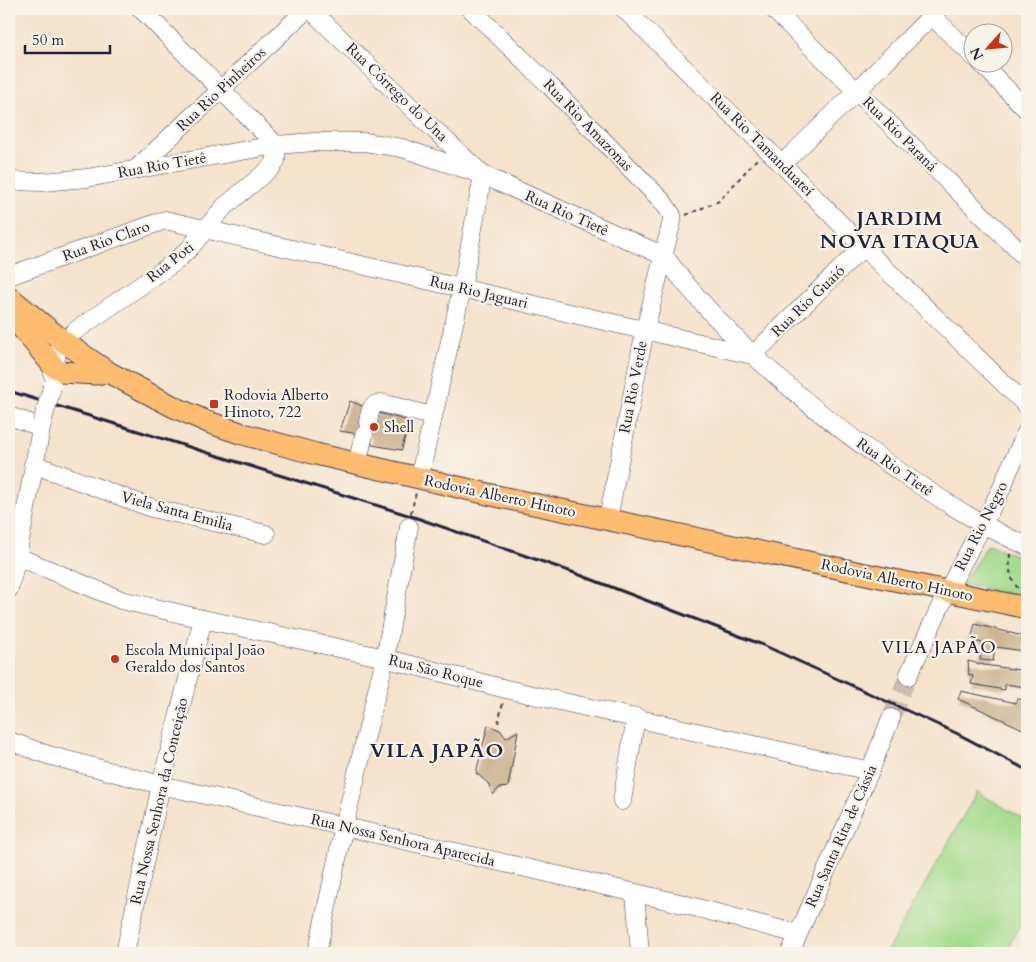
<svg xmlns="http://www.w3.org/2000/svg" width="1036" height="962" font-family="Cardo,serif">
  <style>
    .green { fill: #a4dc8d; stroke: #637f64 }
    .building { fill: #c5a781 }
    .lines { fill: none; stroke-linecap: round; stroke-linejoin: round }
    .minor-tunnel { stroke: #cbbcad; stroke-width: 18; stroke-dasharray: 18 9; stroke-linecap: butt }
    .minor-casing { stroke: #423f50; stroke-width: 19 }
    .major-casing { stroke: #423f50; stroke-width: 23 }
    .path { stroke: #423f50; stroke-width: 2; stroke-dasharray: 4 4; stroke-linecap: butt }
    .minor { stroke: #fff; stroke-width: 18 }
    .major { stroke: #fdbc70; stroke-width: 21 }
    .rail { stroke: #22223b; stroke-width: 3 }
    .minor-bridge-casing { stroke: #423f50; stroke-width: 19; stroke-linecap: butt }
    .minor-bridge { stroke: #fff; stroke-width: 18 }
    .poi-dot { fill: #c8321e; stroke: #f7f3e8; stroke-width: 2 }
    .labels { text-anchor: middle; stroke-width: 4.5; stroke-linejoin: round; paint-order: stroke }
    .street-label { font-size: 15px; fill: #22223b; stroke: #f7f3e8 }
    .poi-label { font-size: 15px; fill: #22223b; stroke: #f7f3e8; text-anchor: start }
    .quarter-label { font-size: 18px; letter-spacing: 1px; fill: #22223b; stroke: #f7f3e8 }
    .district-label { font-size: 20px; font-weight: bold; letter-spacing: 1px; fill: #22223b; stroke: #f7f3e8 }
  </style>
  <rect width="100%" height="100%" fill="#f7f3e8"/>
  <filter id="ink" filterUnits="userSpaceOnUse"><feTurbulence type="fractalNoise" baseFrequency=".02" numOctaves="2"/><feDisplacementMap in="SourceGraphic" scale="10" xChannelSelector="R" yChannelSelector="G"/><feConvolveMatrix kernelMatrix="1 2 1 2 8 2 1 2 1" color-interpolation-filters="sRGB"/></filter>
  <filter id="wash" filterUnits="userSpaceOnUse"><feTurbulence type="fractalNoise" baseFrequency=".0096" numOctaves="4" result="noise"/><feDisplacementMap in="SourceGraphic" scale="20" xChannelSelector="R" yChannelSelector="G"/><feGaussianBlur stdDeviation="1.12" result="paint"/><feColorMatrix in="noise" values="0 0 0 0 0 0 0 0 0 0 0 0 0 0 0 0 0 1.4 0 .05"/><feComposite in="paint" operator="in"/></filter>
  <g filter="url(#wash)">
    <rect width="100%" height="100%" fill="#f5e2ca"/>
    <g class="green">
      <polygon points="988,544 1027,560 1027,597 962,584"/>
      <polygon points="977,792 1027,821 1027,914 1005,953 891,953 887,951"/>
    </g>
    <g id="blocks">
      <g class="building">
        <polygon points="350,401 376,412 408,421 402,450 372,445 371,436 340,431"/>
        <polygon points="975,624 1027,637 1024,651 995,647 993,661 980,660 982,643 971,640"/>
        <polygon points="968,661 984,665 1027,671 1026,687 1005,684 1005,690 971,684 973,676 969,675"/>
        <polygon points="961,691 1016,703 1017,699 1027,700 1027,731 958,699"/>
        <polygon points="488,725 500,730 506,738 518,731 508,787 499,788 493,795 488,783 476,773"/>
      </g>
    </g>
  </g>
  <g filter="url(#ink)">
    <use href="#blocks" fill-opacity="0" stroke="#423f50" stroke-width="1"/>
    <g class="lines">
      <polyline class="minor-tunnel" points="891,718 908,676"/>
      <defs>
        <g id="minor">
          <polyline points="310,9 424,120 483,175 462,288 419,479"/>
          <polyline points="471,9 550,86 663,202 672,215 672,221 645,330 608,519"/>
          <polyline points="624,9 782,164 863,247 1027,406"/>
          <polyline points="773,9 1027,259"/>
          <polyline points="925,9 974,57"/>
          <polyline points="980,62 1027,110"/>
          <polyline points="782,164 857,91 938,9"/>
          <polyline points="136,169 307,9"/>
          <path d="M9,181l34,1 44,-4 189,-33 38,-3h51l37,6 81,27 181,81c65,87 155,161 245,222 38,25 76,50 118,68"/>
          <polyline points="9,276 165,220 752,355"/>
          <polyline points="753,355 863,247"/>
          <polyline points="53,375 57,351 75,331 176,261 189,249 224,207 272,167 276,161 276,145 141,9"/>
          <polyline points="9,416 41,427"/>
          <path d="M368,422c2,-10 2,-18 13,-19l51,13"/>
          <polyline points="33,464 152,508 266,534"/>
          <polyline points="357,464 364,435"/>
          <polyline points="9,553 121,600 203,619 376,656 506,689 870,771"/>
          <polyline points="9,589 17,557 42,423"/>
          <polyline points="908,676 947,592 1003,486 1008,472 1027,431"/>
          <polyline points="9,741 48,755 161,785 671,901 798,934"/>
          <polyline points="622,801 636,717"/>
          <polyline points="635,893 640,953"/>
          <polyline points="125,953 161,785 203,619"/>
          <polyline points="317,953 344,826 385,658 409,527"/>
          <polyline points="790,953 870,771 891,718"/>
        </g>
        <g id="major">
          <polyline points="9,297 64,342 108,372 174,407 208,422 243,434 316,454 505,498 1027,608"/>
          <polyline points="9,307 22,328 54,367"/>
          <polyline points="61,372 96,374 108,372"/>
        </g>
      </defs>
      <use href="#minor" class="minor-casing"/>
      <use href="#major" class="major-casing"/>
      <g class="path">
        <polyline points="686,215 719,201 757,159"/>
        <polyline points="411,513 416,493"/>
        <path d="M1010,554c-1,14 -1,25 9,35"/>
        <polyline points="498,723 503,703"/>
      </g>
      <use href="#minor" class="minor"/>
      <use href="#major" class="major"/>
      <polyline class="rail" points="9,391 411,516 572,572 763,645 956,733 1027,770"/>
      <defs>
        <polyline id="minor-bridge" points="42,423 52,387"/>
      </defs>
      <use href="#minor-bridge" class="minor-bridge-casing"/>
      <use href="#minor-bridge" class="minor-bridge"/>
    </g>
  </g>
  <g class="poi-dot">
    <rect x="209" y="399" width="10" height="10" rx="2.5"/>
    <circle cx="374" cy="427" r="5"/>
    <circle cx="115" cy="659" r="5"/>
  </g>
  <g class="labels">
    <g class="street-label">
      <text transform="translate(221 89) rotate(-43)" y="5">Rua Rio Pinheiros</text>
      <text transform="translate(397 92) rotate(44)" y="5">Rua Córrego do Una</text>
      <text transform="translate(588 125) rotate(46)" y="5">Rua Rio Amazonas</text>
      <text transform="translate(900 134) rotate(45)" y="5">Rua Rio Paraná</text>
      <text transform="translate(762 144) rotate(45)" y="5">Rua Rio Tamanduateí</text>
      <text transform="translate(162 165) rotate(-10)" y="5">Rua Rio Tietê</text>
      <text transform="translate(567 213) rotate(24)" y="5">Rua Rio Tietê</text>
      <text transform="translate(106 241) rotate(-20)" y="5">Rua Rio Claro</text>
      <text transform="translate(170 262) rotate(-38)" y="5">Rua Poti</text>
      <text transform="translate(479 292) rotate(13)" y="5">Rua Rio Jaguari</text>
      <text transform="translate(808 301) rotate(-44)" y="5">Rua Rio Guaió</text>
      <text transform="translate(633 387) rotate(-79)" y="5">Rua Rio Verde</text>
      <text transform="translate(895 467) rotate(35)" y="5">Rua Rio Tietê</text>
      <text transform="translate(500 496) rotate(12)" y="5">Rodovia Alberto Hinoto</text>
      <text transform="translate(177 511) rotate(15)" y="5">Viela Santa Emilia</text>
      <text transform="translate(981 526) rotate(-63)" y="5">Rua Rio Negro</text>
      <text transform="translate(897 580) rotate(12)" y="5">Rodovia Alberto Hinoto</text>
      <text transform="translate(436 671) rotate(14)" y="5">Rua São Roque</text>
      <text transform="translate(159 801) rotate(-77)" y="5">Rua Nossa Senhora da Conceição</text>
      <text transform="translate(841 836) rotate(-66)" y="5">Rua Santa Rita de Cássia</text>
      <text transform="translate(403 840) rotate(13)" y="5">Rua Nossa Senhora Aparecida</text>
    </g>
    <g class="poi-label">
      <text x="224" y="400">Rodovia Alberto<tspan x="224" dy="17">Hinoto, 722</tspan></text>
      <text x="384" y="432">Shell</text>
      <text x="125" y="655">Escola Municipal João<tspan x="125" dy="17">Geraldo dos Santos</tspan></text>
    </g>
    <g class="quarter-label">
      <text x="939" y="653">VILA JAPÃO</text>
    </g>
    <g class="district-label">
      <text x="900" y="225">JARDIM<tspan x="900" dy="23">NOVA ITAQUA</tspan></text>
      <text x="437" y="757">VILA JAPÃO</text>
    </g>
  </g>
  <rect width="1036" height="962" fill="none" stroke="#f7f3e8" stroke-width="30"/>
  <g transform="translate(988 48) rotate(243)"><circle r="24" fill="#f7f3e8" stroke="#a29fa3"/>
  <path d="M0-4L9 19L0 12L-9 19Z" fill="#c8321e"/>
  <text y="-8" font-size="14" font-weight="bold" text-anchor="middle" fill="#22223b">N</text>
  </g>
  <path d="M25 45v8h85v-8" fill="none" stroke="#22223b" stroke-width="2.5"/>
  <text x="32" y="45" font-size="15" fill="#22223b" stroke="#f7f3e8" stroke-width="4" paint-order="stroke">50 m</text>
</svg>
